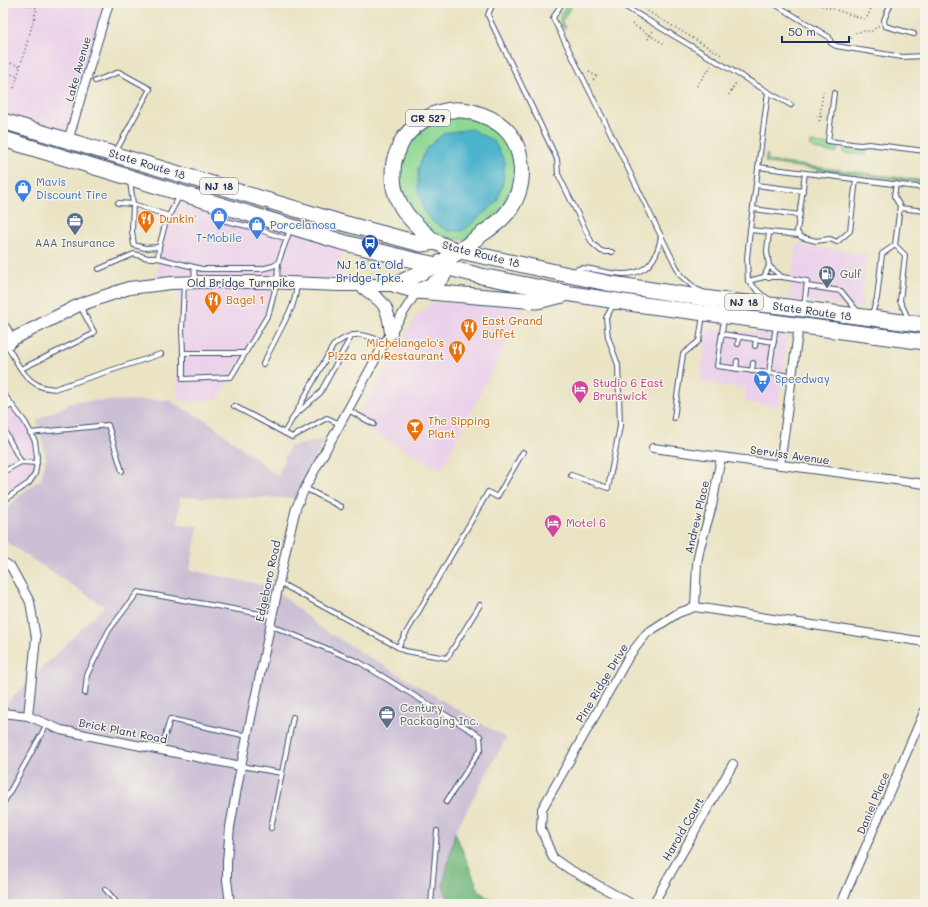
<svg xmlns="http://www.w3.org/2000/svg" width="928" height="907" font-family="Mali,sans-serif">
  <style>
    .built { fill: #ebd1eb }
    .industrial { fill: #cbbfd5 }
    .green { fill: #8ed894; stroke: #548479 }
    .forest { fill: #72b87e; stroke: #46746e }
    .water { fill: #4eb4cd; stroke: #347296 }
    .lines { fill: none; stroke-linecap: round; stroke-linejoin: round }
    .lane-casing { stroke: #3a4a6d; stroke-width: 6 }
    .street-casing { stroke: #3a4a6d; stroke-width: 10 }
    .secondary-casing { stroke: #3a4a6d; stroke-width: 14 }
    .highway-casing { stroke: #3a4a6d; stroke-width: 17 }
    .path { stroke: #3a4a6d; stroke-width: 1.5; stroke-dasharray: 1 3; stroke-linecap: butt }
    .lane { stroke: #fff; stroke-width: 4 }
    .street { stroke: #fff; stroke-width: 8 }
    .secondary { stroke: #fff; stroke-width: 12 }
    .highway { stroke: #fff; stroke-width: 15 }
    .labels { text-anchor: middle; stroke-width: 3; stroke-linejoin: round; paint-order: stroke }
    .shield { fill: #f7f3e8; stroke: #5d6a87; stroke-width: 1 }
    .shield-label { font-size: 10px; font-weight: bold; fill: #1b2f5e }
    .street-label { font-size: 11px; fill: #1b2f5e; stroke: #f7f3e8 }
    .shop-label { font-size: 11px; fill: #366cbe; stroke: #f7f3e8; text-anchor: start }
    .food-label { font-size: 11px; fill: #c56008; stroke: #f7f3e8; text-anchor: start }
    .service-label { font-size: 11px; fill: #4e5e75; stroke: #f7f3e8; text-anchor: start }
    .transit-label { font-size: 11px; fill: #164399; stroke: #f7f3e8 }
    .hotel-label { font-size: 11px; fill: #b23c85; stroke: #f7f3e8; text-anchor: start }
  </style>
  <rect width="100%" height="100%" fill="#f7f3e8"/>
  <filter id="ink" filterUnits="userSpaceOnUse"><feTurbulence type="fractalNoise" baseFrequency=".025" numOctaves="2"/><feDisplacementMap in="SourceGraphic" scale="8" xChannelSelector="R" yChannelSelector="G"/><feConvolveMatrix kernelMatrix="1 2 1 2 8 2 1 2 1" color-interpolation-filters="sRGB"/></filter>
  <filter id="wash" filterUnits="userSpaceOnUse"><feTurbulence type="fractalNoise" baseFrequency=".012" numOctaves="4" result="noise"/><feDisplacementMap in="SourceGraphic" scale="16" xChannelSelector="R" yChannelSelector="G"/><feGaussianBlur stdDeviation="0.9" result="paint"/><feColorMatrix in="noise" values="0 0 0 0 0 0 0 0 0 0 0 0 0 0 0 0 0 1.4 0 .05"/><feComposite in="paint" operator="in"/></filter>
  <g filter="url(#wash)">
    <rect width="100%" height="100%" fill="#eae4c4"/>
    <g class="built">
      <polygon points="3,3 109,3 68,141 3,121"/>
      <polygon points="181,193 342,242 338,285 277,282 269,313 217,400 177,401 179,283 156,285 159,247 166,221"/>
      <polygon points="796,244 867,254 861,298 863,303 862,308 789,299"/>
      <polygon points="438,302 525,307 441,470 352,420 366,403 416,317 427,306"/>
      <polygon points="707,327 788,336 778,407 745,402 746,389 700,382"/>
      <polygon points="3,393 25,422 35,441 36,468 29,483 3,501"/>
    </g>
    <polygon class="industrial" points="168,400 207,421 278,476 289,447 325,439 296,498 180,497 178,524 198,526 190,570 272,587 322,629 506,738 455,832 443,886 451,904 3,904 3,707 104,606 3,540 3,513 21,494 41,479 46,458 37,420 75,401"/>
    <g class="green">
      <path d="M568,3h5l-12,20 5,4 -1,2h-1c-8,-11 -2,-16 4,-26z"/>
      <polygon points="453,117 465,117 490,125 500,134 508,144 513,155 515,169 513,184 510,195 503,208 494,217 464,240 446,237 434,233 420,225 399,191 402,154 417,132 439,120"/>
      <polygon points="811,142 837,147 838,149 837,152 836,153 813,149 811,147"/>
      <polygon points="845,148 867,149 866,155 850,154 843,153"/>
      <polygon points="768,154 767,161 925,181 925,183 767,163 765,162 766,155"/>
    </g>
    <polygon class="forest" points="455,832 479,891 496,904 451,904 443,886"/>
    <polygon class="water" points="471,129 494,141 505,162 503,184 497,202 463,231 448,231 433,222 425,213 418,191 418,168 426,149 444,133"/>
  </g>
  <g filter="url(#ink)">
    <g class="lines">
      <defs>
        <g id="lane">
          <polyline points="493,3 488,15 491,22 557,159 558,174 592,243 601,251 606,252 612,252"/>
          <polyline points="562,3 553,18 616,144 661,236 681,276 696,289 701,291"/>
          <polyline points="619,3 768,92 791,105"/>
          <polyline points="773,3 829,37 831,43 836,46 902,57 925,56"/>
          <polyline points="798,3 798,4"/>
          <polyline points="891,3 884,20 885,26 914,34"/>
          <polyline points="95,81 119,72 150,89 116,151"/>
          <polyline points="768,92 750,230 747,258 748,281 761,294 770,300"/>
          <polyline points="834,93 828,141 860,145 869,144 925,151"/>
          <polyline points="758,167 925,188"/>
          <polyline points="805,173 797,232 799,235 801,237 816,241 830,239 837,242 850,231 856,179"/>
          <polyline points="130,181 133,204 132,231 134,245 145,248 159,247"/>
          <polyline points="756,185 803,191"/>
          <polyline points="118,203 133,204 169,216"/>
          <polyline points="217,208 216,215 222,220 251,227 287,239"/>
          <polyline points="900,208 925,211"/>
          <polyline points="753,209 800,215"/>
          <polyline points="750,230 799,235"/>
          <polyline points="769,232 767,251 769,266 782,277"/>
          <polyline points="895,245 905,255 900,301 908,318"/>
          <polyline points="158,258 159,247 166,221 180,195"/>
          <polyline points="194,267 195,281"/>
          <polyline points="99,269 134,254 148,258 158,258 202,269 261,269 273,266 278,263 290,230"/>
          <path d="M573,271c3,-1 6,-3 9,-3 3,0 6,1 9,1 17,3 38,10 54,-1 10,-7 14,-19 16,-32"/>
          <polyline points="764,277 769,266"/>
          <polyline points="748,281 764,277 782,277 807,281 804,307"/>
          <polyline points="184,284 182,330 183,353 183,379 231,377 269,313 277,282 278,263"/>
          <polyline points="807,286 841,291 858,312"/>
          <polyline points="872,314 877,298 882,254 895,245 900,206 894,196 896,184"/>
          <polyline points="724,319 717,366 792,376"/>
          <polyline points="722,334 774,342"/>
          <polyline points="738,344 739,337"/>
          <path d="M7,345c8,14 16,33 31,40 4,3 11,3 16,4l107,-35"/>
          <polyline points="755,346 756,339"/>
          <polyline points="183,353 245,353"/>
          <polyline points="263,364 292,307 295,297 297,284"/>
          <polyline points="21,369 93,334 94,332 80,306"/>
          <polyline points="736,369 737,361"/>
          <polyline points="752,371 753,363"/>
          <polyline points="769,373 776,325"/>
          <polyline points="3,393 25,422 35,441 37,457 36,468 35,474 29,483 3,501"/>
          <polyline points="234,406 292,437 327,418 340,424"/>
          <polyline points="3,410 12,405"/>
          <polyline points="348,410 374,424"/>
          <path d="M294,416l39,-70c20,-17 30,-12 52,-4"/>
          <polyline points="674,418 683,354 699,341 703,315"/>
          <polyline points="3,428 21,462"/>
          <polyline points="30,433 108,425 122,471"/>
          <polyline points="284,433 294,416 320,393 352,335"/>
          <polyline points="3,472 21,462 37,463"/>
          <polyline points="571,475 608,488 620,426 618,365 608,337 606,318 612,307 617,307"/>
          <polyline points="305,488 341,507"/>
          <polyline points="280,583 405,651 447,658 480,605"/>
          <polyline points="270,625 359,662 480,736 481,749 446,802"/>
          <polyline points="398,647 488,492 497,497 523,452"/>
          <polyline points="85,693 87,675 109,630 138,592 272,616"/>
          <polyline points="161,750 170,719 247,736"/>
          <polyline points="241,766 282,773"/>
          <polyline points="3,804 47,724"/>
          <polyline points="271,828 293,717"/>
          <polyline points="105,889 118,904"/>
          <polyline points="431,904 437,831"/>
        </g>
        <g id="street">
          <polyline points="68,141 90,66 109,3"/>
          <polyline points="653,448 925,484"/>
          <polyline points="780,465 799,325"/>
          <polyline points="3,562 11,567 30,602 36,638 28,716"/>
          <polyline points="695,607 697,563 700,547 712,506 721,457"/>
          <polyline points="3,713 28,716 61,730 241,766"/>
          <polyline points="230,904 227,880 227,861 230,827 241,766 287,545 296,508 305,488 385,342 417,291"/>
          <polyline points="632,904 569,869 553,858 541,829 542,809 629,656 647,633 678,613 695,607 925,642"/>
          <polyline points="653,904 733,764"/>
          <polyline points="841,904 925,710"/>
        </g>
        <g id="secondary">
          <path d="M360,285c7,6 21,14 25,22 4,8 5,17 6,26"/>
          <polyline points="3,344 79,305 129,288 171,283 200,282 265,282 338,285 396,285"/>
        </g>
        <g id="highway">
          <polyline points="3,121 339,222 421,244 435,242 445,246 460,251 564,274 612,284 718,300 780,306 925,325"/>
          <polyline points="3,139 342,242 409,259 437,265 481,276 572,294 636,304 925,342"/>
          <path d="M396,285c18,-10 37,-17 54,-28 11,-6 21,-15 32,-23 9,-6 18,-12 25,-21 11,-14 16,-31 14,-49 -3,-25 -15,-40 -39,-49 -7,-2 -13,-5 -21,-5 -22,-2 -44,11 -57,28 -4,6 -6,13 -9,20 -2,5 -2,12 -2,18 0,30 21,48 42,66"/>
          <polyline points="396,285 417,291 537,301 563,295"/>
          <path d="M418,291c17,-6 28,-12 31,-32"/>
          <polyline points="3,330 9,341"/>
        </g>
      </defs>
      <use href="#lane" class="lane-casing"/>
      <use href="#street" class="street-casing"/>
      <use href="#secondary" class="secondary-casing"/>
      <use href="#highway" class="highway-casing"/>
      <g class="path">
        <polyline points="634,3 723,56"/>
        <polyline points="814,3 864,19 868,16 873,3"/>
        <polyline points="632,24 664,44"/>
        <polyline points="648,39 653,31"/>
        <polyline points="849,42 854,33 863,31 872,31 879,25"/>
        <polyline points="7,62 20,66"/>
        <polyline points="4,72 17,76"/>
        <polyline points="589,72 596,76 593,81"/>
        <path d="M697,86c4,-7 10,-13 14,-20"/>
        <polyline points="14,88 37,8 24,4"/>
        <polyline points="729,95 737,81"/>
        <polyline points="817,116 825,117"/>
        <polyline points="819,125 823,91"/>
      </g>
      <use href="#lane" class="lane"/>
      <use href="#street" class="street"/>
      <use href="#secondary" class="secondary"/>
      <use href="#highway" class="highway"/>
    </g>
  </g>
  <defs>
    <symbol id="shop-pin" viewBox="-11 -11 22 30"><path d="M0 17L-7.5 6A9.5 9.5 0 1 1 7.5 6Z" fill="#3f7fe0" stroke="#f7f3e8"/><path d="M-5-2.5h2.3a2.7 3.5 0 0 1 5.4 0H5L5.5 6h-11ZM-1.5-2.5h3a1.5 2.3 0 0 0-3 0Z" fill="#fff"/></symbol>
    <symbol id="restaurant-pin" viewBox="-11 -11 22 30"><path d="M0 17L-7.5 6A9.5 9.5 0 1 1 7.5 6Z" fill="#e8710a" stroke="#f7f3e8"/><path d="M-5-6h1v4h1v-4h1v4h1v-4h1v5L-1.5 .5V6h-2V.5L-5-1ZM5-6V6H3V1.5H1.5Q1.5-4 5-6Z" fill="#fff"/></symbol>
    <symbol id="office-pin" viewBox="-11 -11 22 30"><path d="M0 17L-7.5 6A9.5 9.5 0 1 1 7.5 6Z" fill="#5c6f8a" stroke="#f7f3e8"/><path d="M-6-3h4V-5.5h4V-3h4V5H-6ZM-1-4.5V-3h2v-1.5ZM-6 0V1H6V0Z" fill="#fff"/></symbol>
    <symbol id="bus-pin" viewBox="-11 -11 22 30"><path d="M0 17L-7.5 6A9.5 9.5 0 1 1 7.5 6Z" fill="#1a4fb4" stroke="#f7f3e8"/><path d="M-5-6H5V4H4V6H2V4H-2V6H-4V4H-5ZM-3.5-4V0h7V-4ZM-3.5 1.2v1.5H-2V1.2ZM2 1.2v1.5H3.5V1.2Z" fill="#fff"/></symbol>
    <symbol id="fuel-pin" viewBox="-11 -11 22 30"><path d="M0 17L-7.5 6A9.5 9.5 0 1 1 7.5 6Z" fill="#5c6f8a" stroke="#f7f3e8"/><path d="M-5.5-6h7V0h2V4h1.3V-2.5L3-4.5l.8-.8L6-3V5H2.5V1h-1V6h-7ZM-4.2-4.7v3.2H.2V-4.7Z" fill="#fff"/></symbol>
    <symbol id="supermarket-pin" viewBox="-11 -11 22 30"><path d="M0 17L-7.5 6A9.5 9.5 0 1 1 7.5 6Z" fill="#3f7fe0" stroke="#f7f3e8"/><path d="M-6-5.5h2.5l.6 2H6L4.5 2H-2.5L-4.4-4H-6ZM-1.5 3.2a1.3 1.3 0 1 0 .1 0ZM3 3.2a1.3 1.3 0 1 0 .1 0Z" fill="#fff"/></symbol>
    <symbol id="hotel-pin" viewBox="-11 -11 22 30"><path d="M0 17L-7.5 6A9.5 9.5 0 1 1 7.5 6Z" fill="#d1479c" stroke="#f7f3e8"/><path d="M-6-4.5h1.5V1H6V5H4.5V3h-9V5H-6ZM-4 0a1.8 1.8 0 1 1 3.6 0ZM.5 0V-2.5h3Q6-2.5 6 0Z" fill="#fff"/></symbol>
    <symbol id="bar-pin" viewBox="-11 -11 22 30"><path d="M0 17L-7.5 6A9.5 9.5 0 1 1 7.5 6Z" fill="#e8710a" stroke="#f7f3e8"/><path d="M-6-5H6L.8 .8V4.5H3.5V6h-7V4.5H-.8V.8Z" fill="#fff"/></symbol>
  </defs>
  <g fill-rule="evenodd">
    <use href="#shop-pin" x="13" y="178" width="20" height="27"/>
    <use href="#shop-pin" x="209" y="206" width="20" height="27"/>
    <use href="#restaurant-pin" x="136" y="209" width="20" height="27"/>
    <use href="#office-pin" x="65" y="211" width="20" height="27"/>
    <use href="#shop-pin" x="247" y="215" width="20" height="27"/>
    <use href="#bus-pin" x="360" y="233" width="20" height="27"/>
    <use href="#fuel-pin" x="817" y="264" width="20" height="27"/>
    <use href="#restaurant-pin" x="203" y="290" width="20" height="27"/>
    <use href="#restaurant-pin" x="459" y="317" width="20" height="27"/>
    <use href="#restaurant-pin" x="447" y="339" width="20" height="27"/>
    <use href="#supermarket-pin" x="752" y="369" width="20" height="27"/>
    <use href="#hotel-pin" x="570" y="379" width="20" height="27"/>
    <use href="#bar-pin" x="405" y="417" width="20" height="27"/>
    <use href="#hotel-pin" x="543" y="513" width="20" height="27"/>
    <use href="#office-pin" x="377" y="704" width="20" height="27"/>
  </g>
  <g class="labels">
    <g class="shield">
      <rect x="406" y="110" width="44" height="16" rx="3"/>
      <rect x="200" y="178" width="38" height="16" rx="3"/>
      <rect x="725" y="294" width="38" height="16" rx="3"/>
    </g>
    <g class="shield-label">
      <text x="428" y="122">CR 527</text>
      <text x="219" y="190">NJ 18</text>
      <text x="744" y="306">NJ 18</text>
    </g>
    <g class="street-label">
      <text transform="translate(78 69) rotate(-74)" y="4">Lake Avenue</text>
      <text transform="translate(147 164) rotate(17)" y="4">State Route 18</text>
      <text transform="translate(481 254) rotate(14)" y="4">State Route 18</text>
      <text x="241" y="287">Old Bridge Turnpike</text>
      <text transform="translate(812 311) rotate(8)" y="4">State Route 18</text>
      <text transform="translate(790 455) rotate(8)" y="4">Serviss Avenue</text>
      <text transform="translate(697 517) rotate(-77)" y="4">Andrew Place</text>
      <text transform="translate(268 581) rotate(-78)" y="4">Edgeboro Road</text>
      <text transform="translate(602 683) rotate(-59)" y="4">Pine Ridge Drive</text>
      <text transform="translate(123 731) rotate(11)" y="4">Brick Plant Road</text>
      <text transform="translate(873 803) rotate(-67)" y="4">Daniel Place</text>
      <text transform="translate(683 829) rotate(-60)" y="4">Harold Court</text>
    </g>
    <g class="shop-label">
      <text x="36" y="186">Mavis<tspan x="36" dy="13">Discount Tire</tspan></text>
      <text x="270" y="229">Porcelanosa</text>
      <text x="219" y="242" text-anchor="middle">T-Mobile</text>
      <text x="775" y="383">Speedway</text>
    </g>
    <g class="food-label">
      <text x="159" y="223">Dunkin'</text>
      <text x="226" y="304">Bagel 1</text>
      <text x="482" y="325">East Grand<tspan x="482" dy="13">Buffet</tspan></text>
      <text x="444" y="347" text-anchor="end">Michelangelo's<tspan x="444" dy="13">Pizza and Restaurant</tspan></text>
      <text x="428" y="425">The Sipping<tspan x="428" dy="13">Plant</tspan></text>
    </g>
    <g class="service-label">
      <text x="75" y="247" text-anchor="middle">AAA Insurance</text>
      <text x="840" y="278">Gulf</text>
      <text x="400" y="712">Century<tspan x="400" dy="13">Packaging Inc.</tspan></text>
    </g>
    <g class="transit-label">
      <text x="370" y="269">NJ 18 at Old<tspan x="370" dy="13">Bridge Tpke.</tspan></text>
    </g>
    <g class="hotel-label">
      <text x="593" y="387">Studio 6 East<tspan x="593" dy="13">Brunswick</tspan></text>
      <text x="566" y="527">Motel 6</text>
    </g>
  </g>
  <rect width="928" height="907" fill="none" stroke="#f7f3e8" stroke-width="16"/>
  <path d="M782 36v6h67v-6" fill="none" stroke="#1b2f5e" stroke-width="2"/>
  <text x="788" y="36" font-size="12" fill="#1b2f5e" stroke="#f7f3e8" stroke-width="3" paint-order="stroke">50 m</text>
</svg>
